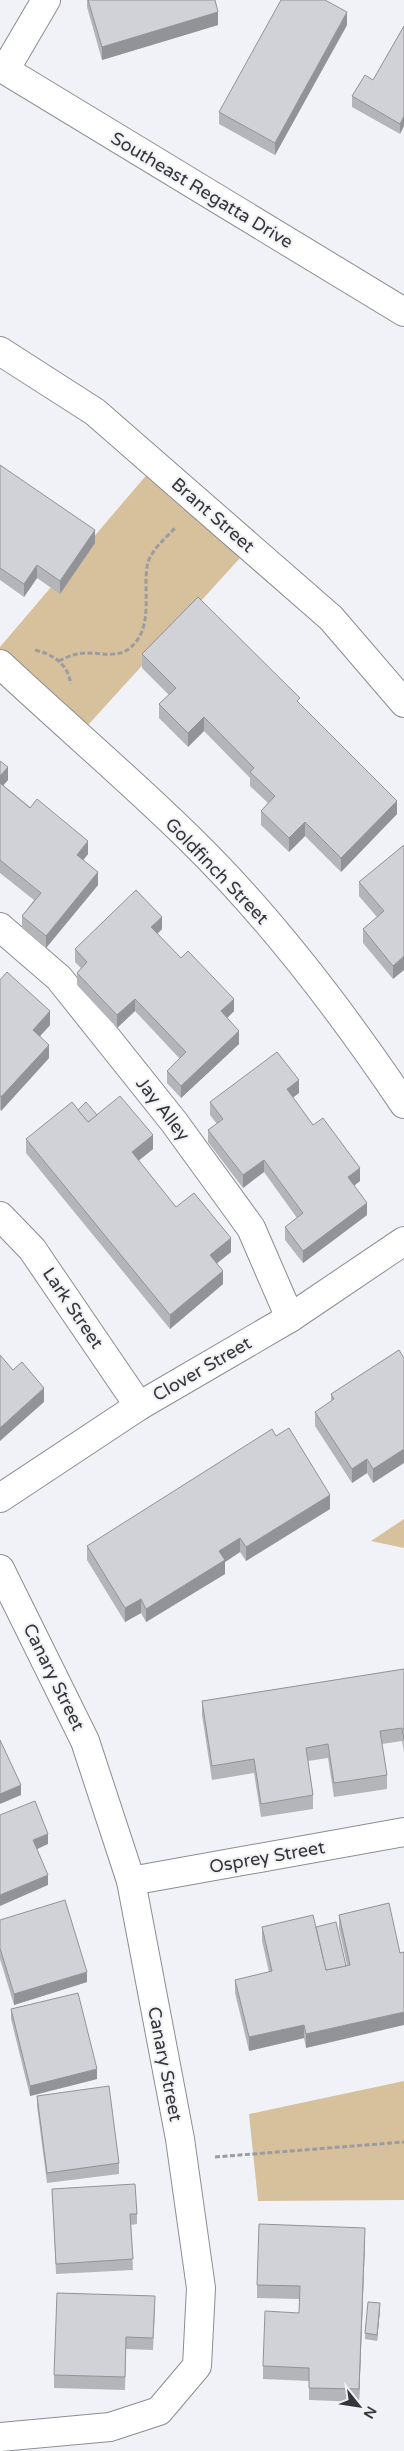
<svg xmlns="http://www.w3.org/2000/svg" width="404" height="2451" font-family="'Varela Round',sans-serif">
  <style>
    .green { fill: #d7c09c }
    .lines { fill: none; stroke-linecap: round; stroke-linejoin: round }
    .minor-casing { stroke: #8c8d92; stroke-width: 30 }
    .major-casing { stroke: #8c8d92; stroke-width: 30 }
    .path { stroke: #9b9ca0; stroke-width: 3; stroke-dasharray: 5 2.5; stroke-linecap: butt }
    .minor { stroke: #fff; stroke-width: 28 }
    .major { stroke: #fff; stroke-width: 28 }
    .wall { fill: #b4b5b9 }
    .shaded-wall { fill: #929396 }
    .building { fill: #d1d2d7; stroke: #929396 }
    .labels { text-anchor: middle; stroke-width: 4; stroke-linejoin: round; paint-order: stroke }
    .street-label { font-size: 18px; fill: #363638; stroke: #f1f2f7 }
  </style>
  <rect width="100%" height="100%" fill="#f1f2f7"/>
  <g class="green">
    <polygon points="155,465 250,547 78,736 0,664 0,647"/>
    <polygon points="404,1519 404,1548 371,1541"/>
    <polygon points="404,2081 404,2200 258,2201 249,2114"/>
  </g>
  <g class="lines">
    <defs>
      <g id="minor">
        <polyline points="5,70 46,0"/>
        <polyline points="0,351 95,412 331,618 404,703"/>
        <path d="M0,664c63,59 129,115 190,175 80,78 152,173 214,265"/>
        <polyline points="0,927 59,978 174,1122 251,1228 290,1318"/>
        <polyline points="0,1216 32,1249 139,1406"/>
        <polyline points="0,1498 139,1406 290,1318 404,1241"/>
        <polyline points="0,1569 85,1741 131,1881 180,2139 201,2288 197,2366 159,2411 110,2427 0,2437"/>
        <polyline points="131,1881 404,1832"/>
      </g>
      <polyline id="major" points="0,67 404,312"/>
    </defs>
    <use href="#minor" class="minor-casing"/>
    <use href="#major" class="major-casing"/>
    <g class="path">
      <path d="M35,650c19,5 32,13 36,34"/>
      <path d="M59,661c6,-3 12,-6 18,-7 16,-4 39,6 53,-6 24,-20 13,-55 17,-81 2,-16 19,-29 29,-40"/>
      <polyline points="215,2157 404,2142"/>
    </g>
    <use href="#minor" class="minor"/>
    <use href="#major" class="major"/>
  </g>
  <g class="wall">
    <polygon points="87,0 215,0 218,25 102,60 87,7"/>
    <polygon points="347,25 275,155 219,124 219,112"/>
    <polygon points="404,26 400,134 352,107 352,96 373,80"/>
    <polygon points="0,465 95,543 60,594 37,578 24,597 0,580"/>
    <polygon points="142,654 300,704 397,814 341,872 305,836 289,852 261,825 261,811 268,803 250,786 250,778 204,731 188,747 159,718 159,704 169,695 142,668"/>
    <polygon points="0,761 8,780 3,785 88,854 83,860 98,885 46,948 22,928 22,916 34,900 0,873"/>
    <polygon points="404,845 393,979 363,943 363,929 377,917 359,896 359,882"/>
    <polygon points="162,929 157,934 234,1011 227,1018 239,1044 181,1098 167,1083 167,1071 180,1059 135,1011 117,1028 77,985 77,973 81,968 75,962 75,949"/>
    <polygon points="0,980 50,1025 40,1036 49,1058 1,1111 0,1109"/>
    <polygon points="299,1093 293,1097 313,1125 360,1181 354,1186 367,1215 303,1263 285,1240 285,1227 297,1218 264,1172 243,1188 208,1142 208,1130 217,1124 210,1115 210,1102"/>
    <polygon points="78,1110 97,1115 153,1149 138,1161 176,1207 231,1252 217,1263 223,1284 170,1329 26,1153 26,1139"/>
    <polygon points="399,1350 373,1483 367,1473 352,1483 315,1426 315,1412 331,1401 331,1394"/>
    <polygon points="276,1436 330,1509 246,1561 240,1552 225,1562 225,1574 146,1622 141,1613 125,1622 87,1560 87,1546"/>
    <polygon points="404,1669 404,1752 402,1741 382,1744 387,1775 387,1789 334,1797 328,1758 308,1761 313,1795 313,1809 261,1817 254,1773 212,1780 202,1715 202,1701"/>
    <polygon points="389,1903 306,2048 304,2038 249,2051 235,1993 235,1980 269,1972 262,1941 262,1927 316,1930 346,1966 347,1965 339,1929 339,1915"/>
    <polygon points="0,1920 87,1982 14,2005 0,1959"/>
    <polygon points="11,2009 97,2079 30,2096 11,2019"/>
    <polygon points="37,2096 119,2163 119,2174 47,2183 37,2106"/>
    <polygon points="52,2189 137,2214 137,2224 131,2225 133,2270 56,2274"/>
    <polygon points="365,2241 359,2402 309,2400 309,2381 263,2379 263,2366 299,2313 299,2299 257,2298 257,2285"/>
    <polygon points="155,2309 153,2350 126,2349 125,2390 54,2388 54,2375"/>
    <polygon points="380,2309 377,2341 365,2339 365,2333"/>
  </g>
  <g class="shaded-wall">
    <polygon points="218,12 218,25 102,60 102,47"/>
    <polygon points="347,12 347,25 275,155 275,143"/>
    <polygon points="404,116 404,126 400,134 400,124"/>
    <polygon points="95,530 95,543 60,594 60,581"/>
    <polygon points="37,565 37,578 24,597 24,584"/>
    <polygon points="204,717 204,731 188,747 188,733"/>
    <polygon points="8,767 8,780 0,789 0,776"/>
    <polygon points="397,801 397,814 341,872 341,858"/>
    <polygon points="305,822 305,836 289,852 289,838"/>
    <polygon points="88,841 88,854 77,868 77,855"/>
    <polygon points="98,872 98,885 46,948 46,936"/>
    <polygon points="162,917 162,929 151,940 151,927"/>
    <polygon points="404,956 404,970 393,979 393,966"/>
    <polygon points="135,999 135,1011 117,1028 117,1015"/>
    <polygon points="234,999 234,1011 221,1024 221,1011"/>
    <polygon points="50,1011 50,1025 33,1044 33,1030"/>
    <polygon points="239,1031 239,1044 181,1098 181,1086"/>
    <polygon points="49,1045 49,1058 1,1111 1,1097"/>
    <polygon points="299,1080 299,1093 287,1102 287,1089"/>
    <polygon points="153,1135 153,1149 132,1166 132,1152"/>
    <polygon points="264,1160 264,1172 243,1188 243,1175"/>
    <polygon points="360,1168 360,1181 348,1190 348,1177"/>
    <polygon points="367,1203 367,1215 303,1263 303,1251"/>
    <polygon points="231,1238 231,1252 210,1269 210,1255"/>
    <polygon points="223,1271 223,1284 170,1329 170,1315"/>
    <polygon points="44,1388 44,1402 0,1441 0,1428"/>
    <polygon points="404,1449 404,1463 373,1483 373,1469"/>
    <polygon points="367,1459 367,1473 352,1483 352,1469"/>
    <polygon points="330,1495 330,1509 246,1561 246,1547"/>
    <polygon points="240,1538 240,1552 225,1562 225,1574 146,1622 146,1609 219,1551"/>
    <polygon points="141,1599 141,1613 125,1622 125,1608"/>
    <polygon points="21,1785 21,1795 0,1804 0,1794"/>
    <polygon points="48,1834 48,1844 33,1851 33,1840"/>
    <polygon points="48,1875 48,1885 0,1906 0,1895"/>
    <polygon points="87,1972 87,1982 14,2005 14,1994"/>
    <polygon points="404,2012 404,2025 306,2048 306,2034"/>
    <polygon points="304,2025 304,2038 249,2051 249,2037"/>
    <polygon points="97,2069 97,2079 30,2096 30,2086"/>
    <polygon points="365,2228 365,2241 359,2402 359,2389"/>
    <polygon points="380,2303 380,2309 377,2341 377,2335"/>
  </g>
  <g class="building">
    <polygon points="88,0 215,0 218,12 102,47"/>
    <polygon points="281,0 325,0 347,12 275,143 219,112"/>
    <polygon points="404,26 404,116 400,124 352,96 365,75 373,80"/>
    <polygon points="0,465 95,530 60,581 37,565 24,584 0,568"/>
    <polygon points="198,597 300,698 297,701 397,801 341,858 305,822 289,838 261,811 275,796 250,772 254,768 204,717 188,733 159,704 176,688 142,654"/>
    <polygon points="0,761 8,767 0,776"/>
    <polygon points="0,783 30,808 37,799 88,841 77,855 98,872 46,936 22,916 41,893 0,860"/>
    <polygon points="404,845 404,956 393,966 363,929 384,911 359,882"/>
    <polygon points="136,890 162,917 151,927 181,958 188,951 234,999 221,1011 239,1031 181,1086 167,1071 186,1052 135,999 117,1015 77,973 87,962 75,949"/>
    <polygon points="7,972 50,1011 33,1030 49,1045 1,1097 0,1095 0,980"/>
    <polygon points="277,1052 299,1080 287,1089 313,1125 323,1118 360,1168 348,1177 367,1203 303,1251 285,1227 303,1213 264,1160 243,1175 208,1130 223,1119 210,1102"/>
    <polygon points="120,1096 153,1135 132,1152 176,1207 194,1193 231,1238 210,1255 223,1271 170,1315 26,1139 72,1102 88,1122"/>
    <polygon points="86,1102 97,1115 88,1122 78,1110"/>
    <polygon points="399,1350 404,1358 404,1449 373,1469 367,1459 352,1469 315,1412 334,1399 331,1394"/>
    <polygon points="0,1355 13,1370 22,1362 44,1388 0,1428"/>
    <polygon points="289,1428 330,1495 246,1547 240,1538 219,1551 225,1560 146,1609 141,1599 125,1608 87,1546 272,1429 276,1436"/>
    <polygon points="404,1669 404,1739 402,1728 380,1731 387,1775 334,1783 328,1744 306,1748 313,1795 261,1804 254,1759 212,1766 202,1701"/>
    <polygon points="0,1740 21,1785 0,1794"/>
    <polygon points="35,1801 48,1834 33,1840 48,1875 0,1895 0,1815"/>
    <polygon points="65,1900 87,1972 14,1994 0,1948 0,1920"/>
    <polygon points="389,1903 400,1953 404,1952 404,2012 306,2034 304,2025 249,2037 235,1980 272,1971 262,1927 313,1915 326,1970 350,1965 339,1915"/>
    <polygon points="336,1922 346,1966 326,1970 316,1927"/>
    <polygon points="78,1993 97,2069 30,2086 11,2009"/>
    <polygon points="109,2086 119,2163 47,2173 37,2096"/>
    <polygon points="135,2184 137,2214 130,2214 133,2259 56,2264 52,2189"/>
    <polygon points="259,2224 365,2228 359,2389 309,2388 309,2368 263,2366 265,2311 299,2313 300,2286 257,2285"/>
    <polygon points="57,2293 155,2296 153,2338 126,2337 125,2377 54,2375"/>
    <polygon points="368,2302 380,2303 377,2335 365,2333"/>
  </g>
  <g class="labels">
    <g class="street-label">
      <text transform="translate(202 190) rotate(31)" y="6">Southeast Regatta Drive</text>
      <text transform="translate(213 515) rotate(41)" y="6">Brant Street</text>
      <text transform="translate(217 871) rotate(46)" y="6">Goldfinch Street</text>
      <text transform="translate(163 1109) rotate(52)" y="6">Jay Alley</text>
      <text transform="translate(73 1308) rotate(56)" y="6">Lark Street</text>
      <text transform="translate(202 1369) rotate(-30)" y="6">Clover Street</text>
      <text transform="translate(54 1677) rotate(64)" y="6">Canary Street</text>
      <text transform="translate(267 1857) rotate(-10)" y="6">Osprey Street</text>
      <text transform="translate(165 2064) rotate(79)" y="6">Canary Street</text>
    </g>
  </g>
  <g transform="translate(359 2406) rotate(120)" stroke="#f1f2f7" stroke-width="4" paint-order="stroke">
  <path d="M0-4L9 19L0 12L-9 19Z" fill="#363638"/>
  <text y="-8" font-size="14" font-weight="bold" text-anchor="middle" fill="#363638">N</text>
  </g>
</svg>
